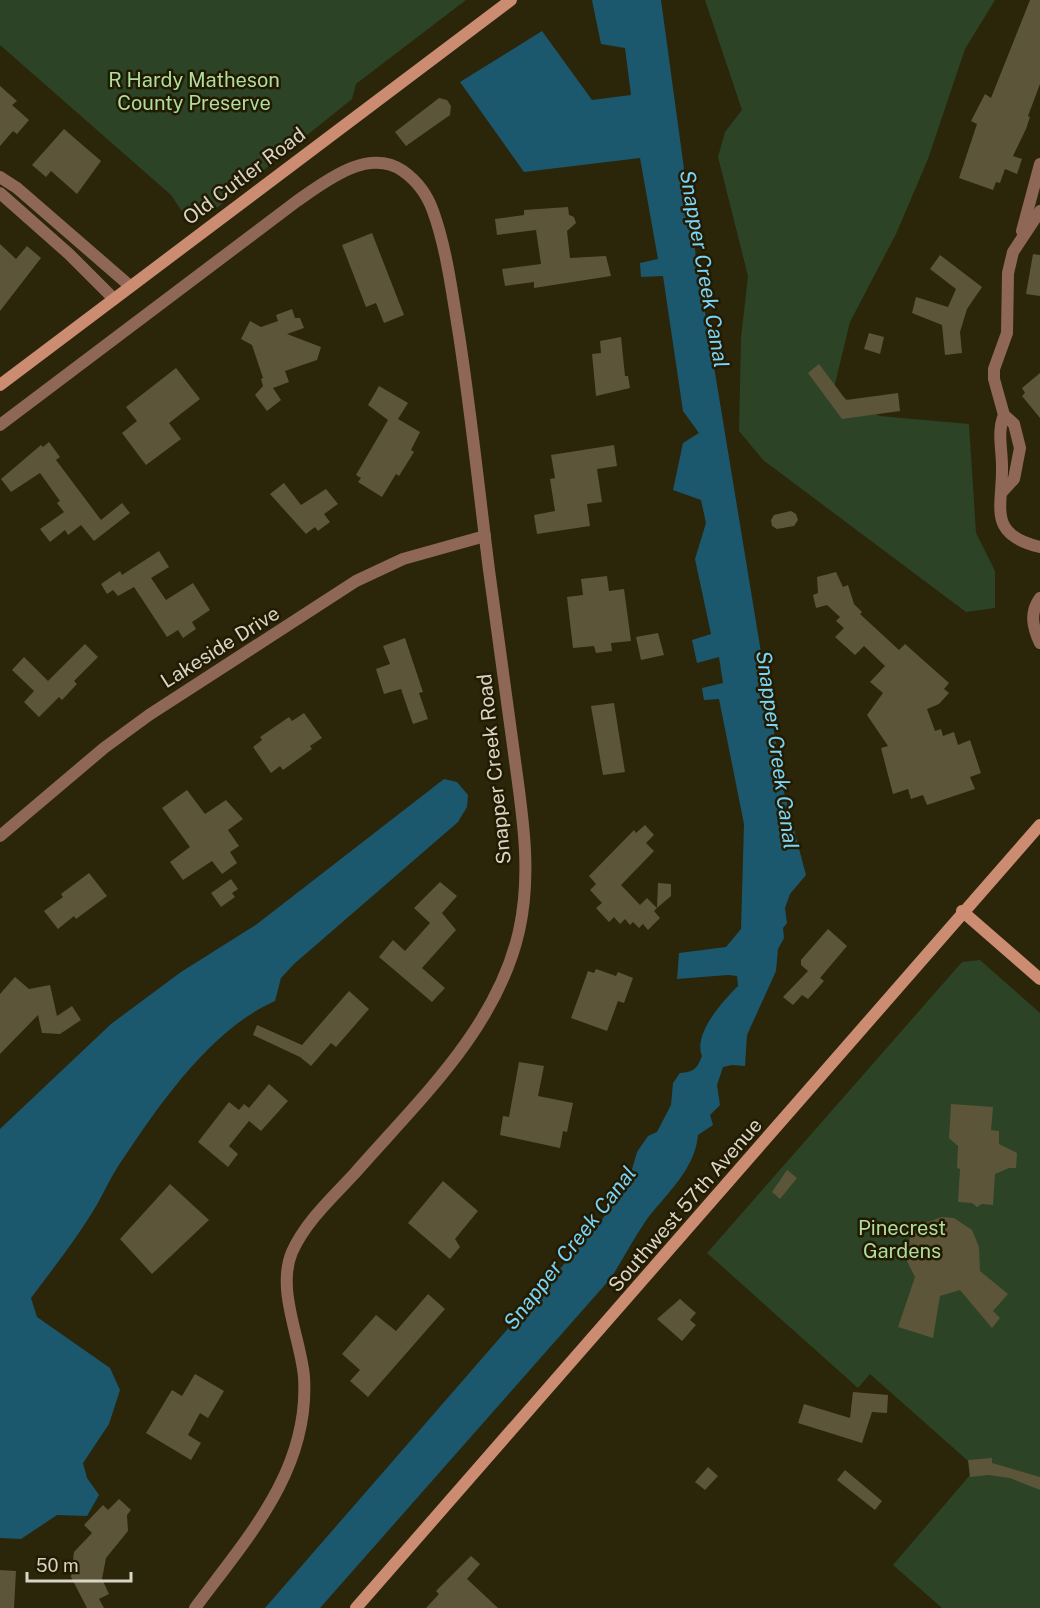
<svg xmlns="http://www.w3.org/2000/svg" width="1040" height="1608" font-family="'Public Sans',sans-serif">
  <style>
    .green { fill: #2c4325 }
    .water { fill: #1b586d }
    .building { fill: #5c553a }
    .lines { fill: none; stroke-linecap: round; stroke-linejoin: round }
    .street { stroke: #8f6756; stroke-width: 12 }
    .secondary { stroke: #cc8c71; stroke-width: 12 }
    .labels { text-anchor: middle; stroke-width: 5; stroke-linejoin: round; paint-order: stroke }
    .park-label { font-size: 20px; fill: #aede9f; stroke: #221b02 }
    .street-label { font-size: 20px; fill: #d9d5c6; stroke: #221b02 }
    .water-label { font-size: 21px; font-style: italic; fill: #79d4f7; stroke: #221b02 }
  </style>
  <rect width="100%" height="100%" fill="#2b250a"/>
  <g class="green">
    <polygon points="0,0 466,0 356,84 352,99 218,207 183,213 171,195 0,45"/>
    <polygon points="705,0 995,0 965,49 928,159 896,234 850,322 833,392 880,416 969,424 976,533 995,571 995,608 966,612 763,460 739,431 741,338 748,276 718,157 725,132 742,110"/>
    <polygon points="980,960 1040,1013 1040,1608 942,1608 893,1565 976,1468 870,1374 858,1388 707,1253 962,962"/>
  </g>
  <g class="water">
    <path d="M592,0h69l35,257 88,535 22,83 -16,19 -5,14 2,15 -4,5 1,10 -6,11 -2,22 -29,64 -2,31 -13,-1 -9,2 -6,18 3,20 -10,10 3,10 -15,10c-3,34 -30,57 -51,84 -13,19 -24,40 -36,59l-291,330h-55l334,-384 30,-44 8,-28 11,-16 9,-4 14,-27 2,-22 7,-10c14,-1 17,-4 22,-17 -9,-22 20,-54 36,-70l-1,-10 -9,-1 -51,4 2,-26 47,-6 15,-18 3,-105 -25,-125 -15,1 -2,-12 21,-5 -4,-26 -22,6 -5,-23 19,-6 -16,-75 11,-36 -5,-23 -28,-10 10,-47 16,-10 -16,-22 -20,-135 -22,1 -1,-14 18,-4 -18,-101 -116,14 -64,-90 82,-51 50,69 39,-5 -6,-47 -24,-4z"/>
    <path d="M444,779l13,3 11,13 -1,12 -9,15 -164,142 -13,14 -6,23c-66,29 -119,108 -158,167 -10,16 -17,33 -27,48 -18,29 -39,55 -59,82l6,19 73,51 10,22 -11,34 -26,39 4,15 12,17 -12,21 -30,-1 -36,24 -21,-1v-409l111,-105 70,-52 76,-48z"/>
  </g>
  <g class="building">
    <polygon points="1030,0 1040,0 1040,84 1028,116 1030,117 1026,129 1013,156 1022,159 1017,174 1005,169 1000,183 996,182 993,190 959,178 977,124 971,121 985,94 991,98"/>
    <polygon points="0,86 17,101 12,105 29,120 17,134 13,131 0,146"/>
    <polygon points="439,98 447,100 451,106 450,115 406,146 395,132"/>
    <polygon points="64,129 101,161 77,194 51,171 46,177 32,165"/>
    <polygon points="568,207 569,215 574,217 576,223 567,231 570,258 606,256 611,276 534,288 534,282 505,286 502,269 541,264 536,230 497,235 495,219 524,215 524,210"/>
    <polygon points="372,233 404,315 384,323 376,303 366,307 342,245"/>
    <polygon points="0,244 16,259 27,246 41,258 0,311"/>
    <polygon points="1033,254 1040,255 1040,296 1026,294"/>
    <polygon points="940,255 982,287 967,309 960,332 962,353 945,355 942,325 912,313 916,297 948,307 956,289 930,269"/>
    <polygon points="292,309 295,318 300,318 304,328 287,334 321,347 317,360 285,371 289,382 273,388 281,400 267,411 255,395 263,386 261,379 263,378 252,345 241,339 250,321 261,327 278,321 276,315"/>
    <polygon points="869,333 884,337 880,354 864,349"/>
    <polygon points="621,337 625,376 628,376 630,388 596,396 592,354 601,353 600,341"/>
    <polygon points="819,364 846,400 898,393 900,411 842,419 808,373"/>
    <polygon points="176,368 200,399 169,423 181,439 146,465 122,433 137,421 126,407"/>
    <polygon points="1040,373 1040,418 1022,396 1025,393 1022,388"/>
    <polygon points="379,386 408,403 398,419 420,432 411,450 414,452 399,476 396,474 382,497 358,482 361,478 356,475 388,420 368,405"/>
    <polygon points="49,442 60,457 56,460 101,520 122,503 130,513 94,541 81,525 68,535 65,530 50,542 40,529 64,512 57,503 60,501 40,473 11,492 1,479 41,445 43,447"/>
    <polygon points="614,445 617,466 597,469 602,502 587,504 590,526 537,534 534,515 555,511 550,479 555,478 551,455"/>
    <polygon points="284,483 301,505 326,489 338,504 324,514 330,522 318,531 315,527 306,534 270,494"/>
    <polygon points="791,511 796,514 798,520 794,526 777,529 772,526 771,520 774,515"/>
    <polygon points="159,551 169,567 151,578 166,600 193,583 210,610 192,622 196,629 183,638 178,630 167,637 134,587 118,596 113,590 107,594 101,584 120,571 122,575"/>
    <polygon points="836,572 843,587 848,585 854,604 862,612 860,614 899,650 905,644 949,683 944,689 949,693 939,704 927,709 935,731 941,729 943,736 954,732 958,745 970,740 981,773 970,777 975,789 927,805 923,795 911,799 908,789 893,794 881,748 888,746 867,715 883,693 870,682 885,666 864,646 855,655 835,637 844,628 836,621 840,617 827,605 816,608 813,595 818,593 817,577"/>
    <polygon points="607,576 609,591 624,589 631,641 611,643 612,651 596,653 594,646 573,648 567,597 583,595 581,579"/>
    <polygon points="658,633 664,655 641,660 636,637"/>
    <polygon points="405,638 423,692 419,693 428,719 413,724 401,689 384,694 376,669 390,664 383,646"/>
    <polygon points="85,644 98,657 74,681 77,684 62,700 59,697 39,717 24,702 34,691 12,670 24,657 48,681"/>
    <polygon points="614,703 625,772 603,775 591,706"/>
    <polygon points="304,713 322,738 310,746 312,749 283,770 280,766 271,773 253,747 262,740 260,737 289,717 292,721"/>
    <polygon points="187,790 205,814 226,800 243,819 228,830 239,846 230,852 237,863 222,874 212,861 183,880 170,862 190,847 162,808"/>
    <polygon points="645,825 654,835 646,843 654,851 621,885 640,905 647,898 657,908 654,911 660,918 648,930 643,924 639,928 633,922 630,925 625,919 620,924 614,917 609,922 596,908 602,903 590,890 596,884 589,876 634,830 636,833"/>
    <polygon points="89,873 107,896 76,919 74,916 58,929 44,911 63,897 61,894"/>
    <polygon points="231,879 238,889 232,893 235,897 221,907 211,893"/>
    <polygon points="440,882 457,896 442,913 456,930 422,968 445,988 432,1002 379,957 393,940 405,951 430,923 414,908"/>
    <polygon points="658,883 671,884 671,896 657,908"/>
    <polygon points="828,929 847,946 820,978 824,981 808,999 802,995 793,1005 783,997 808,971 801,965 801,960"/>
    <polygon points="596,969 616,976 618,972 633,978 624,1003 618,1001 607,1031 571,1018 588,971 594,973"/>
    <polygon points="15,977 29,989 50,985 57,1016 72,1006 81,1020 60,1034 42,1033 38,1015 0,1054 0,994"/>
    <polygon points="349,991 369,1009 336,1047 331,1043 311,1066 300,1057 253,1035 257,1025 302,1045"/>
    <polygon points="519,1062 544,1066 538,1096 573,1103 567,1132 563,1131 560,1148 500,1135 503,1116 509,1117"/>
    <polygon points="269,1084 288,1101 261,1131 249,1121 229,1146 238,1154 228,1167 198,1142 229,1102 239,1110 244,1104 249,1108"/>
    <polygon points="951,1104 993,1107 991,1130 999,1131 999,1144 1017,1153 1016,1168 1009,1168 995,1174 993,1205 982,1204 977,1207 972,1203 958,1202 960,1169 957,1168 958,1146 949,1138"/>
    <polygon points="787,1170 797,1178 780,1199 772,1192"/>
    <polygon points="443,1181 478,1211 455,1239 460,1247 450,1259 408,1223"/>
    <polygon points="170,1184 209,1220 152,1274 120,1239"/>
    <polygon points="942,1217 954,1218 972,1230 979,1247 980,1271 1008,1294 993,1311 1000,1318 992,1328 960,1290 940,1296 933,1338 898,1327 915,1277 907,1261 910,1237 922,1224"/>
    <polygon points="428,1294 445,1309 368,1397 350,1381 360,1370 342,1354 376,1315 396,1331"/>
    <polygon points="680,1299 696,1313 690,1320 696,1325 682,1341 657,1319"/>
    <polygon points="195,1374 224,1391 208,1418 200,1413 188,1435 201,1443 191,1460 146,1433 172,1390 182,1396"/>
    <polygon points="853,1392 888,1395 887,1413 872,1412 862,1443 798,1423 804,1404 850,1418"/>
    <polygon points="992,1458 992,1463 1040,1477 1040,1490 1010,1478 988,1475 970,1477 968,1460"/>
    <polygon points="708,1467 718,1476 705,1490 695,1482"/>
    <polygon points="845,1470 882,1501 875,1510 837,1480"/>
    <polygon points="119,1499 131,1510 127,1515 128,1531 106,1558 102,1579 109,1594 99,1599 104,1608 87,1608 71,1577 74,1552 92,1533 84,1525 103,1505 108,1510"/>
    <polygon points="471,1556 480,1564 467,1579 498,1608 426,1608 439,1594 436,1591"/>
    <polygon points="0,1570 16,1571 14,1608 0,1608"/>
  </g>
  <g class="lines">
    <g class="street">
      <polyline points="0,177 17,188 130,286"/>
      <polyline points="0,193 69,254 114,299"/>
      <polyline points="1022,231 1040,164"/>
      <path d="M1004,415c-7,16 -2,34 -2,51 1,41 -16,68 38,81"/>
      <path d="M0,425l297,-224c29,-20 71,-54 106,-30 14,10 24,23 30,40 14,39 19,82 26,124 12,78 20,156 30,235 8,58 16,117 24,176 8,61 20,123 6,185 -22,97 -100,169 -164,242 -22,24 -49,48 -63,79 -16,38 9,87 12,125 6,93 -57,161 -109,231"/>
      <polyline points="1002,492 1014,479 1020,448 1014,424 1004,415 994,379 994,369 1007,333 1008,273 1013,252 1040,211"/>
      <path d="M1040,598c-11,15 -7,30 0,45"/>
      <polyline points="0,836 104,748 149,715 356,581 403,559 485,536"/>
    </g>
    <g class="secondary">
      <polyline points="0,385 511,0"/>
      <polyline points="962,911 1040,979"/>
      <polyline points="356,1608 1040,825"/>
    </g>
  </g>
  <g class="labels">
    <g class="park-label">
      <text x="194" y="87">R Hardy Matheson<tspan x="194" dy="23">County Preserve</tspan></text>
      <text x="902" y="1235">Pinecrest<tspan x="902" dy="23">Gardens</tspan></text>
    </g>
    <g class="street-label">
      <text transform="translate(244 176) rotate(-37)" y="7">Old Cutler Road</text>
      <text transform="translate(220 647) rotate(-32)" y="7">Lakeside Drive</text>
      <text transform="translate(494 769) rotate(-96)" y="7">Snapper Creek Road</text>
      <text transform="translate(685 1205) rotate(-49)" y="7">Southwest 57th Avenue</text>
    </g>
    <g class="water-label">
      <text transform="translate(704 269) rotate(80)" y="7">Snapper Creek Canal</text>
      <text transform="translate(777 750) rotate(82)" y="7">Snapper Creek Canal</text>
      <text transform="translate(570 1248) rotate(-52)" y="7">Snapper Creek Canal</text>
    </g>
  </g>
  <path d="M27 1572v9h104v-9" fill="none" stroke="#d9d5c6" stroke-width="3"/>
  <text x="36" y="1572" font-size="18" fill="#d9d5c6" stroke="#221b02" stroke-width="4.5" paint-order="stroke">50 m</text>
</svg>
